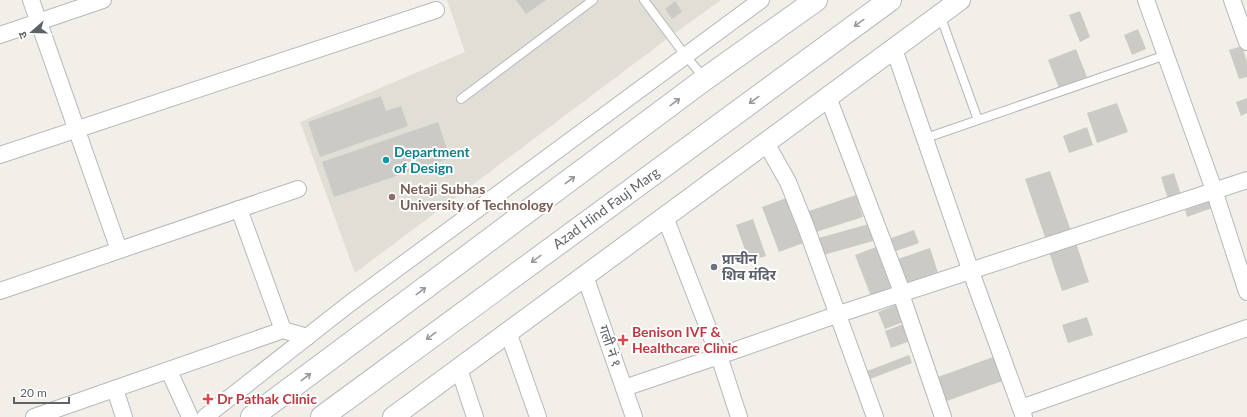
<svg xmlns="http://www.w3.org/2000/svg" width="1247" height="417" font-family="Lato,'Noto Sans Devanagari',sans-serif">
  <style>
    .education { fill: #e1ded6 }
    .building { fill: #cccac5 }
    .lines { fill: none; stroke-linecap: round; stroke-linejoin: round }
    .service-casing { stroke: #b5b8bc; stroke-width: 10 }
    .minor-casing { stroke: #b5b8bc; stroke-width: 18 }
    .tertiary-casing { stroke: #b5b8bc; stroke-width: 22 }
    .secondary-casing { stroke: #b6babf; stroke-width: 24 }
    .service { stroke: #fff; stroke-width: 8 }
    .minor { stroke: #fff; stroke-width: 16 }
    .tertiary { stroke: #fff; stroke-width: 20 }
    .secondary { stroke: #fff; stroke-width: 22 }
    .oneway { stroke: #979a9d }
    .culture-dot { fill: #0f9aa8; stroke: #fff; stroke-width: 1.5 }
    .education-dot { fill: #8d6e63; stroke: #fff; stroke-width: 1.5 }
    .worship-dot { fill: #6b7280; stroke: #fff; stroke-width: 1.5 }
    .health-dot { fill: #e0444e; stroke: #fff; stroke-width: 1.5 }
    .labels { text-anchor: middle; stroke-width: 4; stroke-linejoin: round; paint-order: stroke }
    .culture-label { font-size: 14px; font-weight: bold; fill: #0d838f; stroke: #fff; text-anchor: start }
    .education-label { font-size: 14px; font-weight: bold; fill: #785e54; stroke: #fff; text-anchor: start }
    .street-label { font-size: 14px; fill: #5f6368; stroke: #fff }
    .worship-label { font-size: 14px; font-weight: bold; fill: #5b616d; stroke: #fff; text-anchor: start }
    .health-label { font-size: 14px; font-weight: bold; fill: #be3a42; stroke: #fff; text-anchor: start }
  </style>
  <rect width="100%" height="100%" fill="#f1efe8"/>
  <polygon class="education" points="447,0 721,0 671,36 355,273 300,122 465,52"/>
  <g class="building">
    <polygon points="516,0 546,0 526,14"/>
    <polygon points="675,1 682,12 672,19 665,9"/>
    <polygon points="1080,11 1090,37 1080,42 1069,15"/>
    <polygon points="1138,29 1146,49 1132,55 1124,35"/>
    <polygon points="1242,46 1247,62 1247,77 1239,79 1229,50"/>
    <polygon points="1076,49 1087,77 1059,88 1048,60"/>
    <polygon points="381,96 386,111 401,106 408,126 320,157 308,122"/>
    <polygon points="1247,98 1247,113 1241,116 1236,102"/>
    <polygon points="1117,103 1128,132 1097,143 1087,113"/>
    <polygon points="438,122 450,158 334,197 322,162"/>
    <polygon points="1087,127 1093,145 1069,153 1063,136"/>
    <polygon points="1050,171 1071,231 1046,240 1025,179"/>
    <polygon points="1174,173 1181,195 1168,199 1161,177"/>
    <polygon points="856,195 863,217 813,233 806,212"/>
    <polygon points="789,197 806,242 779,252 762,207"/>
    <polygon points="1213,200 1215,207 1187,217 1185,210"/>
    <polygon points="753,219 766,256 749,261 736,225"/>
    <polygon points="869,224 873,241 820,256 815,239"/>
    <polygon points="914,230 919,243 888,254 883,241"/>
    <polygon points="1076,243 1089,282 1062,291 1049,252"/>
    <polygon points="876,247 892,291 872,299 855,255"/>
    <polygon points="930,248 940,279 909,289 898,259"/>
    <polygon points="898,304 906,321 885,329 878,312"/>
    <polygon points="1087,317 1093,335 1068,343 1062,325"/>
    <polygon points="906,323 913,340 891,348 885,331"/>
    <polygon points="909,355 912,363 865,381 862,373"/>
    <polygon points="996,356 1005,380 944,402 935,378"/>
  </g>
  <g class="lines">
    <defs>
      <g id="service">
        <polyline points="644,0 685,55 705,79"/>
        <polyline points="940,15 978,120"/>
        <polyline points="461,99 593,0"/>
        <polyline points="926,138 1166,55"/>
      </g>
      <g id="minor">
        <polyline points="31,0 119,250"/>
        <polyline points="1146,0 1214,190 1247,292"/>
        <polyline points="1232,0 1247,42"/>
        <polyline points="0,35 103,0"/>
        <polyline points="894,49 971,272 1024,417"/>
        <polyline points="828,97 902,292 901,294 943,417"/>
        <polyline points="766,143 788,182 806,227 875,417"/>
        <polyline points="0,155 436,10"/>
        <polyline points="239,209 283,330"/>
        <polyline points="665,217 719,356 839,314 1247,180"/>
        <polyline points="585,276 634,417"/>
        <polyline points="0,291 298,189"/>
        <polyline points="508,332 538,417"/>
        <polyline points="459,369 475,417"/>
        <polyline points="169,371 190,417"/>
        <polyline points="624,388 719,356 739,417"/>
        <polyline points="115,389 124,417"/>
        <polyline points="1021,408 1247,328"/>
        <polyline points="34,417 283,330 307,337"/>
        <polyline points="205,417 349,304 761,0"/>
      </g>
      <polyline id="tertiary" points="393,417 960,0"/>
      <g id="secondary">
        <polyline points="252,417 705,79 816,0"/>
        <polyline points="322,417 890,0"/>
      </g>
    </defs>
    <use href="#service" class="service-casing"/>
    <use href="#minor" class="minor-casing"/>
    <use href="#tertiary" class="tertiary-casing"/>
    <use href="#secondary" class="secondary-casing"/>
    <use href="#service" class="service"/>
    <use href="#minor" class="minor"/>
    <use href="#tertiary" class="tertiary"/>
    <use href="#secondary" class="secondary"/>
  </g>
  <defs><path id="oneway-shaft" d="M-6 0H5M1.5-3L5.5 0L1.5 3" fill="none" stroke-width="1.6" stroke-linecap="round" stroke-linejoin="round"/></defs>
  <g class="oneway">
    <use href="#oneway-shaft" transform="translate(859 23) rotate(144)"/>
    <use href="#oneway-shaft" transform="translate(754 100) rotate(144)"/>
    <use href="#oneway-shaft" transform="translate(675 102) rotate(-37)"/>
    <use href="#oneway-shaft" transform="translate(570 180) rotate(-37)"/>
    <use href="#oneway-shaft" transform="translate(536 259) rotate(144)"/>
    <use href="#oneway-shaft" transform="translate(421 291) rotate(-37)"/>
    <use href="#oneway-shaft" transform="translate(431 336) rotate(144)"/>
    <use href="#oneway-shaft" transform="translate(306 377) rotate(-37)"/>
  </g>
  <circle class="culture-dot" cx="386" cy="160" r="4"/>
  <circle class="education-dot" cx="392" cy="197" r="4"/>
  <circle class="worship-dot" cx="714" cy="267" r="4"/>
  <g class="health-dot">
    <path d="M621 334h4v4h4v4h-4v4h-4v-4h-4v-4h4z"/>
    <path d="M206 393h4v4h4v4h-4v4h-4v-4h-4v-4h4z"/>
  </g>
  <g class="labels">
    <g class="culture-label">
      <text x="394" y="157">Department<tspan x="394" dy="16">of Design</tspan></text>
    </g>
    <g class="education-label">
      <text x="400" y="194">Netaji Subhas<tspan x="400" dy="16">University of Technology</tspan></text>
    </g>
    <g class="street-label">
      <text transform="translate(606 208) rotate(-36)" y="5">Azad Hind Fauj Marg</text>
      <text transform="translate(610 346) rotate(71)" y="5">गली नं १</text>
    </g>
    <g class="worship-label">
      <text x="722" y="264">प्राचीन<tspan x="722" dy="16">शिव मंदिर</tspan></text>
    </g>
    <g class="health-label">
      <text x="632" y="337">Benison IVF &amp;<tspan x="632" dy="16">Healthcare Clinic</tspan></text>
      <text x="217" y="404">Dr Pathak Clinic</text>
    </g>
  </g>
  <g transform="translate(32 32) rotate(250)" stroke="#ffffff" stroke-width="3" paint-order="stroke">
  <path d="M0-3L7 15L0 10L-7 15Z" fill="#5f6368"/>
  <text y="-6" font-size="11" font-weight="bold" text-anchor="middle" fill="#5f6368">उ</text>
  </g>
  <path d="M14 397v6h55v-6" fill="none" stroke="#5f6368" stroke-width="2"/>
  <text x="20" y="397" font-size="12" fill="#5f6368" stroke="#ffffff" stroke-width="3" paint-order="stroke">20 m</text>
</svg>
